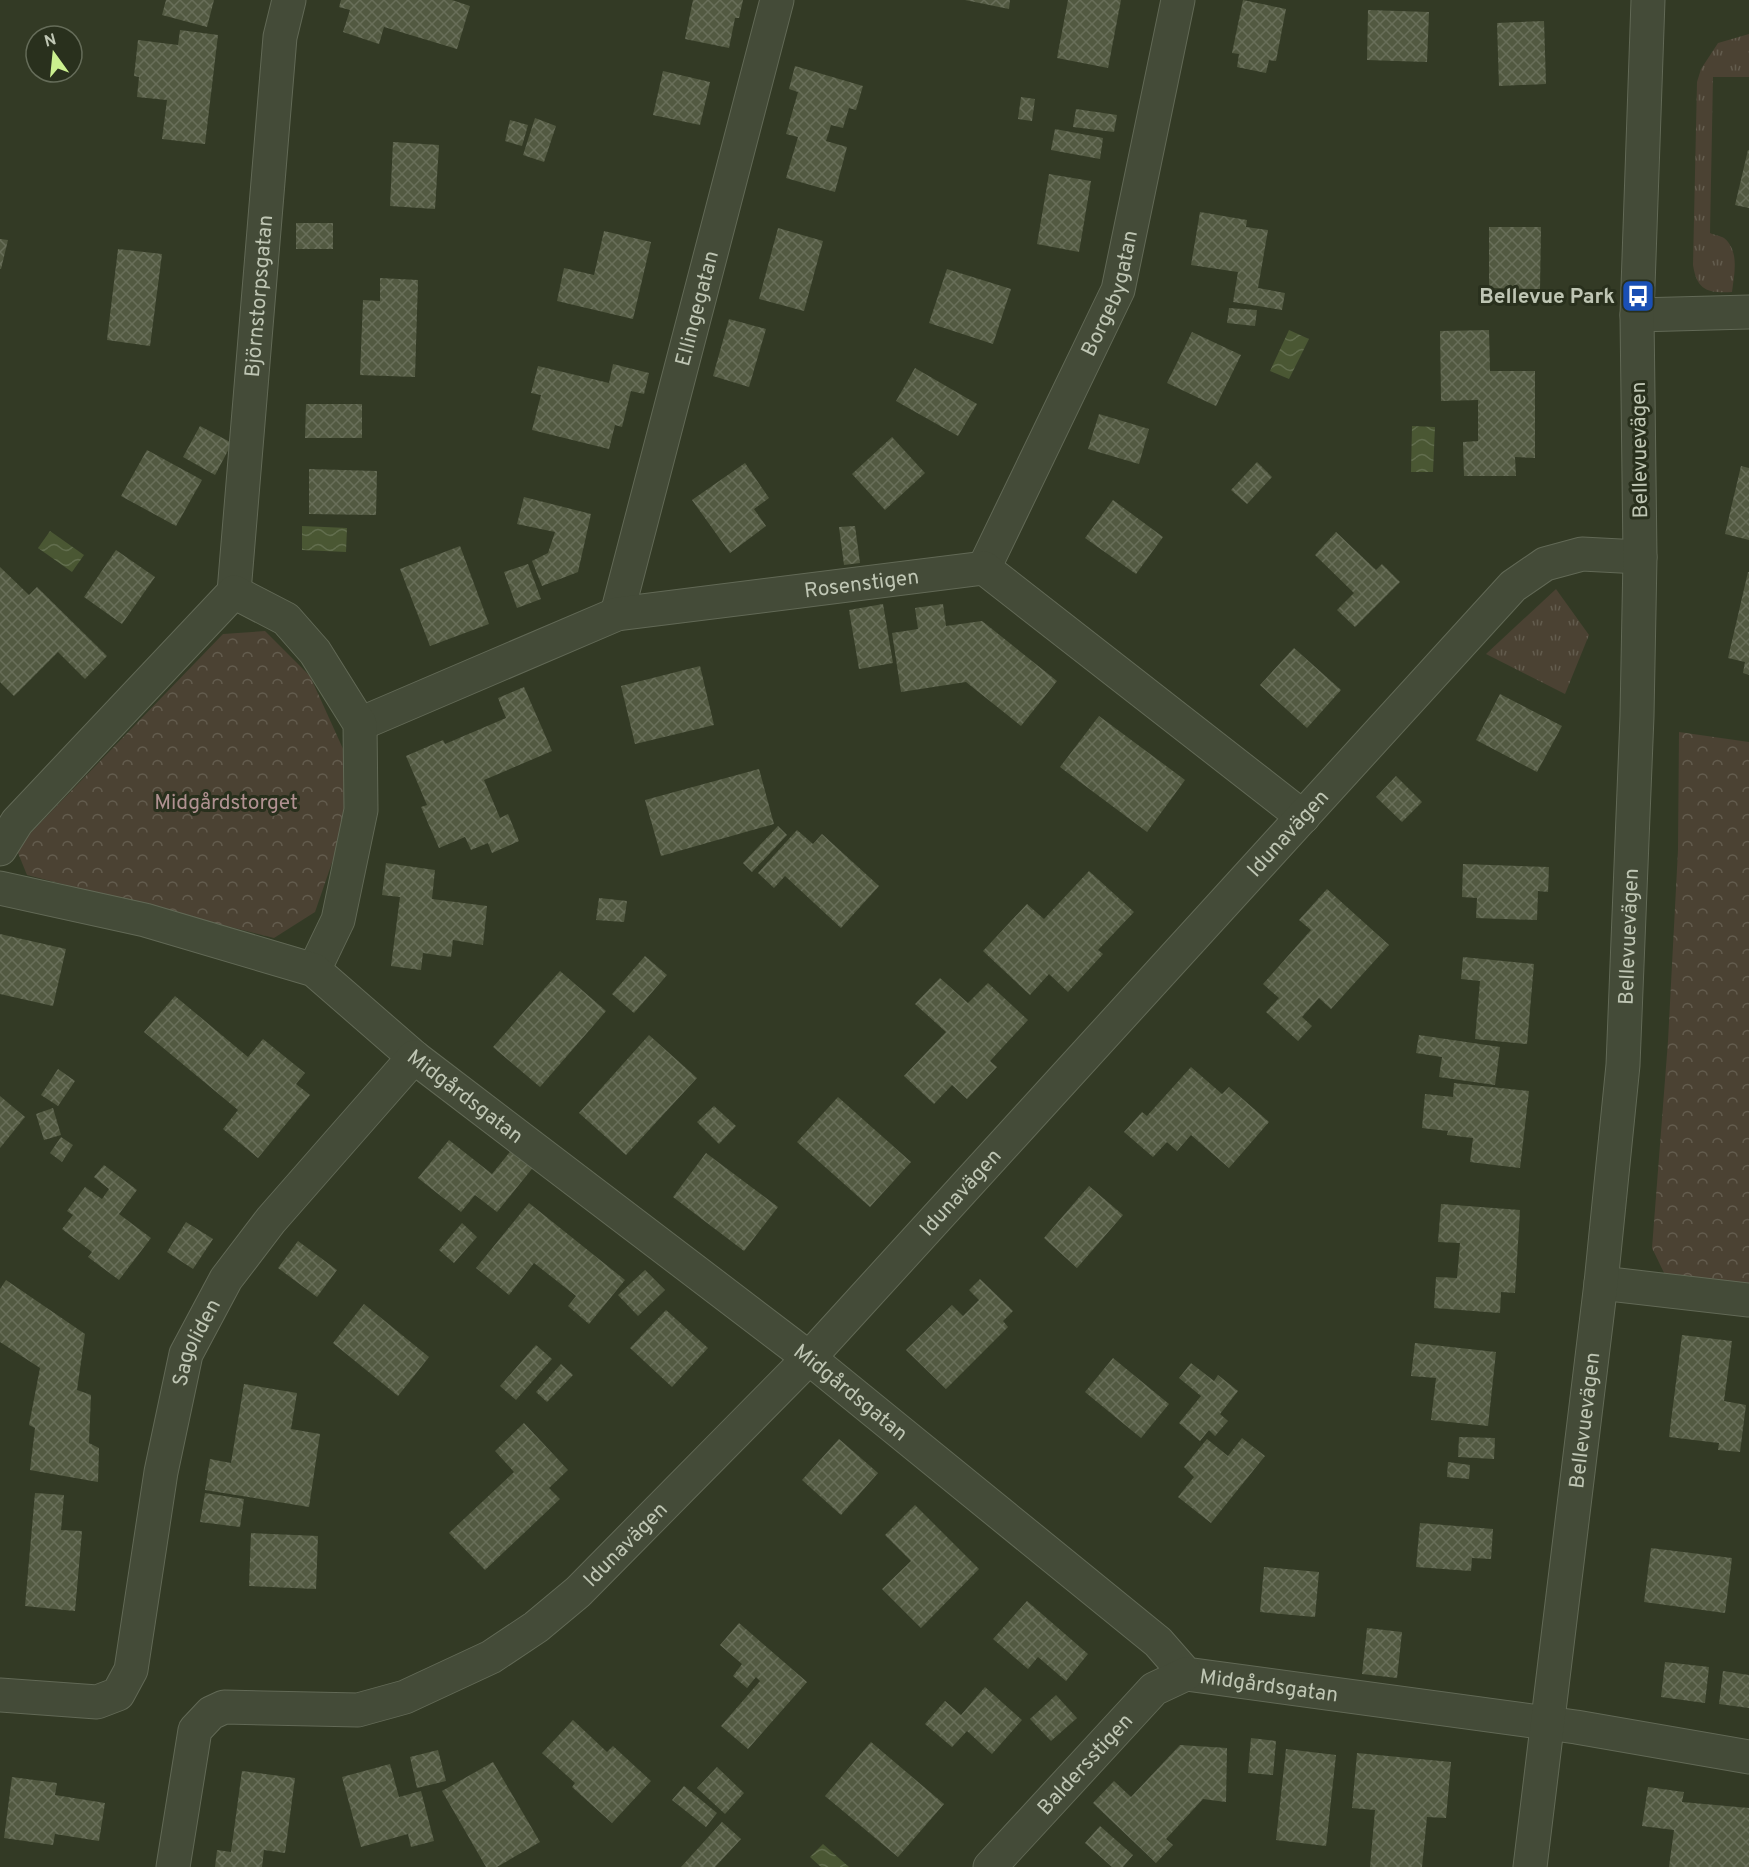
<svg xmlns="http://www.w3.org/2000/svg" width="1749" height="1867" font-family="Overpass,sans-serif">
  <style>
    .grass { fill: url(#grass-tufts) }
    .park { fill: url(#park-crowns) }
    .water { fill: url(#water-waves) }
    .building { fill: url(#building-cross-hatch) }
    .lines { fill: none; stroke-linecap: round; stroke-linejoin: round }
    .minor-casing { stroke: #626956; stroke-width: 35 }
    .minor { stroke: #444b38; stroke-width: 33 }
    .labels { text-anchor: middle; stroke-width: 6; stroke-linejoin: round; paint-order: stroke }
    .street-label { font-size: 21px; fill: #bfc6b4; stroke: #29301d }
    .poi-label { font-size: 21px; font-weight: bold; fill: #bfc6b4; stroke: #29301d; text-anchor: end }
    .park-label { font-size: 21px; fill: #b09191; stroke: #29301d }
  </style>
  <defs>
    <pattern id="grass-tufts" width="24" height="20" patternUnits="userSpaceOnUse" patternTransform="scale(1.5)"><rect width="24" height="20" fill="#4b4233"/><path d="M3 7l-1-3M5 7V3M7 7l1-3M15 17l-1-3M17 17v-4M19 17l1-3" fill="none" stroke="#635c4e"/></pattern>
    <pattern id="park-crowns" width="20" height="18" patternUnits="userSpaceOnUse" patternTransform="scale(1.5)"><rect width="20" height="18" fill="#4b4233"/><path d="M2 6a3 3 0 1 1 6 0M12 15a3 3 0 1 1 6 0" fill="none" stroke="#635c4e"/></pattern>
    <pattern id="water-waves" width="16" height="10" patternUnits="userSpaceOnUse" patternTransform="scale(1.5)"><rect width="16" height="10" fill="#4a5733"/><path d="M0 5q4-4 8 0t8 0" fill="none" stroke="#626e4e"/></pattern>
    <pattern id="building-cross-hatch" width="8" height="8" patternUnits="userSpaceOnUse" patternTransform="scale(1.5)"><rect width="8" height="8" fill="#525941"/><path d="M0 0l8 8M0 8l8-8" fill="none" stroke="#696f5a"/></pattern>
  </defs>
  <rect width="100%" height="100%" fill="#333a25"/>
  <g class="grass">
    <path d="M1749,34v43h-36l-3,156c4,2 11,3 14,5 16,13 10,37 8,54 -24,1 -35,-1 -39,-27l4,-183 4,-13 17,-26z"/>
    <polygon points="1556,589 1589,635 1565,694 1486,654"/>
  </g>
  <g class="park">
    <polygon points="265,631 310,676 344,751 347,819 315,912 274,938 27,875 16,848 223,634"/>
    <polygon points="1679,732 1749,742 1749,1290 1667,1279 1652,1248 1668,1041 1678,850"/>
  </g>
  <g class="water">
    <polygon points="1289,330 1309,339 1289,379 1270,371"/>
    <polygon points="1412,426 1435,427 1433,472 1411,472"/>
    <polygon points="302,526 347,528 346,552 302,550"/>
    <polygon points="50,531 84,555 72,572 38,548"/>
    <polygon points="823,1844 849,1867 821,1867 810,1857"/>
  </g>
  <g class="building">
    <polygon points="166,0 214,0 207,27 162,15"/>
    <polygon points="341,0 452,0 470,6 457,49 384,27 379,44 343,32 350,10 339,7"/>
    <polygon points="693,0 743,0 739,18 735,18 729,48 685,39"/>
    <polygon points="965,0 1010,0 1009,9"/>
    <polygon points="1068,0 1121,0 1108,68 1057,58"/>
    <polygon points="1243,0 1286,9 1276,61 1269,60 1266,73 1237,67 1239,54 1232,53"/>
    <polygon points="1368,10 1429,12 1427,62 1367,60"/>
    <polygon points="1544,21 1546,84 1499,86 1497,23"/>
    <polygon points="180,30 218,35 205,144 162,139 167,100 137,97 139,77 134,76 138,40 178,45"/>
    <polygon points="795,66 863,86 856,110 849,108 843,128 831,125 826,141 847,147 835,192 786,178 798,137 786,134 798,92 789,89"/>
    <polygon points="663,71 710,82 700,125 653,115"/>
    <polygon points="1021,97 1035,99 1032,121 1018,119"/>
    <polygon points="1076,109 1117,115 1114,132 1073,127"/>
    <polygon points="535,118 556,126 544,162 523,155"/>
    <polygon points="510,120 528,125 522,146 505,141"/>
    <polygon points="1055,129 1103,138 1100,159 1051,150"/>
    <polygon points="393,142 439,145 435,209 390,206"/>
    <polygon points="1748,150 1749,150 1749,208 1735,205"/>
    <polygon points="1049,174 1091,181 1079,252 1037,244"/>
    <polygon points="1200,212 1247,220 1246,227 1268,230 1258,288 1285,293 1282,310 1233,302 1238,272 1191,265"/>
    <rect x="296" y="223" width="37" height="26"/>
    <polygon points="1489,227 1541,227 1540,289 1489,288"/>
    <polygon points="778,228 823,241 804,311 759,299"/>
    <polygon points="604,231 651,242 633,319 557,301 564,268 594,275"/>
    <polygon points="0,239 8,240 1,269 0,269"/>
    <polygon points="118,249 162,254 150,346 107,340"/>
    <polygon points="947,269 1011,289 993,344 929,323"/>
    <polygon points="380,278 418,280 415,377 360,375 363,300 380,301"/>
    <polygon points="1229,308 1257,310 1255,326 1227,323"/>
    <polygon points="729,319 766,329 749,387 713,376"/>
    <polygon points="1489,330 1490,371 1535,371 1535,458 1515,457 1516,476 1464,476 1463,442 1478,441 1478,400 1441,401 1440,331"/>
    <polygon points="1192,332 1241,355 1216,406 1167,383"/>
    <polygon points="613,364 649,373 644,394 631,391 622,427 615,425 609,449 532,430 541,395 531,393 538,366 609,383"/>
    <polygon points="915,368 977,404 958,436 896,401"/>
    <polygon points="306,404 362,404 362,438 305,438"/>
    <polygon points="1099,414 1149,429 1139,464 1088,449"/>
    <polygon points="200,426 232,443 215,475 183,457"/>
    <polygon points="892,437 925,473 885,510 852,474"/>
    <polygon points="147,450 202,480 176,526 121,496"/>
    <polygon points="1257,462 1272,477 1247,504 1231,490"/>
    <polygon points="745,463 769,498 754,509 766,526 730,553 692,500"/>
    <polygon points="1741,466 1749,468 1749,540 1725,534"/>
    <polygon points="309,469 377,471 376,515 309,514"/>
    <polygon points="524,497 591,514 578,572 542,586 532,561 548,553 555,532 517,524"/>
    <polygon points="1113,500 1163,537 1136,574 1085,538"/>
    <polygon points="855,526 860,563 844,565 839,527"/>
    <polygon points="1336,532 1376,570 1382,564 1400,582 1355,627 1337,610 1354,593 1315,555"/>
    <polygon points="460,546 489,624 430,646 400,569"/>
    <polygon points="116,550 155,577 122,624 84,597"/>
    <polygon points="528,564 541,599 517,608 504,572"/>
    <polygon points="0,567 29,595 37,587 107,656 85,679 58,652 14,696 0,682"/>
    <polygon points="1748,572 1749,572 1749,675 1743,673 1745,662 1728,658"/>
    <polygon points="883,604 893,663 859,669 849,610"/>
    <polygon points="943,604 946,626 982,621 1057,681 1021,726 966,682 901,692 892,633 918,629 915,608"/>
    <polygon points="1294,648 1341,690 1307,728 1260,685"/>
    <polygon points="700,666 714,725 635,744 621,686"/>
    <polygon points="524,687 552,751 484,780 500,818 508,814 519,841 492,853 488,843 471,850 465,837 439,848 421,807 427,805 406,756 443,740 445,744 506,718 498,698"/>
    <polygon points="1500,694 1562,726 1537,772 1476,740"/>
    <polygon points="1099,716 1185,780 1147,832 1060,767"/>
    <polygon points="759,769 774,824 661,856 645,800"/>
    <polygon points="1396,776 1422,802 1402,822 1376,797"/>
    <polygon points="778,826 787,835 752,872 743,863"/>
    <polygon points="797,830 813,844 822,834 879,886 841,928 785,876 774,888 758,873"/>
    <polygon points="386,863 435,870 432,899 487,906 483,945 453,940 451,957 423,953 421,970 391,966 400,897 382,895"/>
    <polygon points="1463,864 1549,867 1548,892 1538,891 1537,920 1476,918 1477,898 1462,897"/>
    <polygon points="1089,871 1134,912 1098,950 1103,954 1068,992 1049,974 1030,995 983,951 1027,904 1044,919"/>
    <polygon points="1327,889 1389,945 1331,1009 1319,998 1302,1017 1312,1026 1298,1041 1266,1012 1279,998 1263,984 1311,930 1299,920"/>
    <polygon points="599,898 627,901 624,922 596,920"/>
    <polygon points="0,934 66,949 53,1006 0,994"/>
    <polygon points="645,956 667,975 634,1013 612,994"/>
    <polygon points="1463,957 1534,964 1527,1044 1475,1039 1480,981 1461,979"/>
    <polygon points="560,971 606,1011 540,1087 493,1047"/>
    <polygon points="940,978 968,1003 988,983 1028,1020 990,1061 997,1067 967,1099 952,1085 934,1104 904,1076 946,1032 915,1004"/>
    <polygon points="175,996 248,1057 263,1039 305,1073 296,1084 310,1095 258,1158 223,1129 238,1110 144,1032"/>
    <polygon points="649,1035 697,1078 626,1155 579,1113"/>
    <polygon points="1419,1035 1500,1047 1495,1085 1439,1077 1442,1057 1416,1053"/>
    <polygon points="1191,1067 1222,1094 1229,1087 1269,1122 1229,1168 1191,1135 1177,1151 1167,1142 1153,1157 1124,1132 1142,1112 1147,1116"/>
    <polygon points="58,1069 75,1081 58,1106 41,1095"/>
    <polygon points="1454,1083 1529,1091 1520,1168 1470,1162 1473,1138 1447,1135 1448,1131 1422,1128 1425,1094 1453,1097"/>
    <polygon points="0,1096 25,1117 0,1148"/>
    <polygon points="838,1097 911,1162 870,1207 797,1142"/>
    <polygon points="714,1106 736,1126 719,1144 697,1122"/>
    <polygon points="53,1108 61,1135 44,1140 36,1114"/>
    <polygon points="61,1137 73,1145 62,1162 50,1153"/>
    <polygon points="449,1140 492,1174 513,1148 535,1165 497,1212 475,1195 461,1212 418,1178"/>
    <polygon points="706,1153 778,1207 744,1251 673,1197"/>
    <polygon points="104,1165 137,1190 119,1214 151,1238 119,1280 88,1257 92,1252 62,1229 73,1215 67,1211 85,1187 102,1199 109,1189 94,1177"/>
    <polygon points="1089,1186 1123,1215 1077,1268 1044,1238"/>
    <polygon points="529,1203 625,1280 589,1324 568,1306 576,1296 534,1263 509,1295 476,1268"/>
    <polygon points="1441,1204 1520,1210 1515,1293 1501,1292 1500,1313 1434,1308 1436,1277 1457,1278 1460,1243 1438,1242"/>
    <polygon points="186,1222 213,1239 193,1269 167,1252"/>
    <polygon points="462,1223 477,1237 454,1263 439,1250"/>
    <polygon points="298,1241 337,1270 317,1297 278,1268"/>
    <polygon points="645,1270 665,1290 638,1316 618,1295"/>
    <polygon points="980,1279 1013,1311 1003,1321 1008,1327 946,1389 906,1350 952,1305 963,1316 979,1300 969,1290"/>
    <polygon points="6,1280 85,1334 77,1390 91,1395 89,1443 99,1448 98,1482 30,1470 35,1428 29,1425 40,1368 0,1342 0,1289"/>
    <polygon points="364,1304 429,1357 398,1396 333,1343"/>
    <polygon points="666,1310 708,1348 672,1387 630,1348"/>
    <polygon points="1682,1335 1732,1341 1724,1401 1746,1405 1740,1452 1718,1450 1719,1443 1669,1437"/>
    <polygon points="1415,1343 1496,1352 1488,1426 1431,1420 1436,1378 1411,1376"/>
    <polygon points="536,1345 552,1359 516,1400 500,1386"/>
    <polygon points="1113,1358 1169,1404 1141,1438 1085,1392"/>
    <polygon points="1191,1363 1214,1381 1218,1375 1238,1391 1220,1414 1228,1421 1215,1436 1209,1430 1200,1441 1179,1423 1201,1396 1179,1378"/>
    <polygon points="561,1364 573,1375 547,1402 536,1392"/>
    <polygon points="244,1384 297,1393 291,1429 320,1434 309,1507 205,1490 210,1459 231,1463"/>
    <polygon points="524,1423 568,1470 549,1488 560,1499 485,1570 449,1533 514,1472 495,1451"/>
    <polygon points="1459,1437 1495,1438 1494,1459 1458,1457"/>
    <polygon points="1242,1438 1265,1456 1211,1523 1178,1497 1194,1477 1184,1467 1207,1439 1228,1456"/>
    <polygon points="839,1439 878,1473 841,1515 802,1480"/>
    <polygon points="1448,1462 1470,1465 1469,1479 1447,1477"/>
    <polygon points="35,1493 64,1495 61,1530 82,1531 75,1611 25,1606"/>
    <polygon points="205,1493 244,1499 240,1527 200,1522"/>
    <polygon points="915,1505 979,1569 921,1628 882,1589 911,1561 885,1535"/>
    <polygon points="1420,1523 1493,1529 1491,1559 1472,1558 1471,1571 1416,1567"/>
    <polygon points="251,1533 318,1536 316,1589 249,1586"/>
    <polygon points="1651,1548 1732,1558 1725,1613 1644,1602"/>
    <polygon points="1264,1567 1319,1572 1315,1617 1260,1612"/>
    <polygon points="1027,1601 1088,1654 1066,1681 1038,1657 1028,1669 993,1639"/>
    <polygon points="739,1623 807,1682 748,1749 721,1726 760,1681 756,1677 747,1688 733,1676 742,1664 720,1645"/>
    <polygon points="1367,1628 1402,1632 1397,1678 1362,1674"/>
    <polygon points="1665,1662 1709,1667 1705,1703 1661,1697"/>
    <polygon points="1723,1671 1749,1675 1749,1708 1719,1704"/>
    <polygon points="985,1687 1022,1720 992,1754 967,1731 952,1747 925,1724 945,1701 961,1715"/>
    <polygon points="1056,1695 1077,1718 1051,1741 1030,1719"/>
    <polygon points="573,1720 607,1752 613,1746 651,1781 612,1823 572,1787 575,1783 542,1753"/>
    <polygon points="1251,1738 1276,1741 1273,1775 1248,1773"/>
    <polygon points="871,1742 944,1804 898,1857 825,1796"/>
    <polygon points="1180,1745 1227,1748 1226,1802 1203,1799 1166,1839 1173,1845 1156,1863 1093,1803 1114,1781 1131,1797"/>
    <polygon points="1286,1749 1336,1755 1326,1846 1276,1840"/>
    <polygon points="438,1750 446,1781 417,1788 410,1757"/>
    <polygon points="1357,1753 1451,1762 1446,1818 1427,1817 1422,1867 1370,1867 1375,1810 1352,1808"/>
    <polygon points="493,1762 540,1842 497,1867 486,1867 442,1791"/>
    <polygon points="390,1764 399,1797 421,1791 434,1841 411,1847 408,1834 361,1847 342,1777"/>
    <polygon points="717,1767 744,1793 725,1814 697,1788"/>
    <polygon points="242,1771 295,1778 285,1853 264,1850 262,1867 215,1867 217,1850 231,1852"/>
    <polygon points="12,1777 57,1783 55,1795 105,1803 99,1841 55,1834 53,1845 4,1838"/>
    <polygon points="684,1786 717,1813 706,1827 672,1800"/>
    <polygon points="1648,1787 1684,1792 1682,1802 1749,1808 1749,1867 1669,1867 1674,1830 1642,1826"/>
    <polygon points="722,1822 741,1839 715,1867 681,1867"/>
    <polygon points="1100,1826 1133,1855 1123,1867 1112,1867 1085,1843"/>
  </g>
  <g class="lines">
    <defs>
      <g id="minor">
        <polyline points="1637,315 1749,312"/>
        <path id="s1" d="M984,568l134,-278 60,-290"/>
        <path id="s2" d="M234,592l46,-555 9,-37"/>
        <path id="s3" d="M617,614l160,-614"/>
        <path id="s4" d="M360,724l257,-110 367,-46 319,249"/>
        <polyline points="0,849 17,822 234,592 286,619 315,652 360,724 361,810 338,920 314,970"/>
        <path id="s5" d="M0,888l145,32 169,50 100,87 395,301 349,284 28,32 390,53 173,30"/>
        <polyline points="1601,1283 1749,1300"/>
        <path id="s6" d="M0,1695l97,7 21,-8 13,-24 30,-198 25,-118 40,-75 45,-59 143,-163"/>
        <path id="s7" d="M173,1867l22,-137 16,-17 13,-6 134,3 47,-13 86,-40 45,-30 42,-35 231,-234 704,-772 32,-22 37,-10 58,3"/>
        <path id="s8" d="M990,1867l164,-178 32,-15"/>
        <path id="s9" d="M1530,1867l71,-584 22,-218 14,-349 3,-159 -3,-242 11,-315"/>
      </g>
    </defs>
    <use href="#minor" class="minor-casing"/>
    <use href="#minor" class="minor"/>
  </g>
  <defs>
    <symbol id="bus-square" viewBox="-11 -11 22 22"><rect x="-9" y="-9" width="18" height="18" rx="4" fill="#1a4fb4" stroke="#29301d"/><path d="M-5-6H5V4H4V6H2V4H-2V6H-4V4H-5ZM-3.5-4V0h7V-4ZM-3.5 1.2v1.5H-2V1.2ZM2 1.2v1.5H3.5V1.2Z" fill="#fff"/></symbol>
  </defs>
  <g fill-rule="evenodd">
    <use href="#bus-square" x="1619" y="277" width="38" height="38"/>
  </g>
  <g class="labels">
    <g class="street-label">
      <text dy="7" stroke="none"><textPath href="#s1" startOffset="303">Borgebygatan</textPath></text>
      <text dy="7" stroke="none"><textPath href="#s2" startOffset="297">Björnstorpsgatan</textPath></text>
      <text dy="7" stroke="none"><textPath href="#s3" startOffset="316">Ellingegatan</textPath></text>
      <text transform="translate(1639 450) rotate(-91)" y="7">Bellevuevägen</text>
      <text dy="7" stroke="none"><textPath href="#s4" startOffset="526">Rosenstigen</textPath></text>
      <text dy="7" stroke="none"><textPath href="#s7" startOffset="1602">Idunavägen</textPath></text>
      <text dy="7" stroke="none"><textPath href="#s9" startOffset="936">Bellevuevägen</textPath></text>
      <text dy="7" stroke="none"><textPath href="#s5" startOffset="522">Midgårdsgatan</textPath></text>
      <text dy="7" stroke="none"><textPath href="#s7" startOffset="1116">Idunavägen</textPath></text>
      <text dy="7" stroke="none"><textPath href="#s6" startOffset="482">Sagoliden</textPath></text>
      <text dy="7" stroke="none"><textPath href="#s5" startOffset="1008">Midgårdsgatan</textPath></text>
      <text dy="7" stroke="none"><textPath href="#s9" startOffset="450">Bellevuevägen</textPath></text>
      <text dy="7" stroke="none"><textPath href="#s7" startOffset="630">Idunavägen</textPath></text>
      <text dy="7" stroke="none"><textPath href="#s5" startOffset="1530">Midgårdsgatan</textPath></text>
      <text dy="7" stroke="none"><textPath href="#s8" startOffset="140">Baldersstigen</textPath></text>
    </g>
    <g class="poi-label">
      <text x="1615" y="303">Bellevue Park</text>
    </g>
    <g class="park-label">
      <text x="226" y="809">Midgårdstorget</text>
    </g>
  </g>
  <g transform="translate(54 54) rotate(345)"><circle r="28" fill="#29301d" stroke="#656c59" stroke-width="1.5"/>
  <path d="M0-4.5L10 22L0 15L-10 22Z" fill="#cbf08f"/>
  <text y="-9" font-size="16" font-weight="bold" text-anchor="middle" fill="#bfc6b4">N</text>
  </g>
</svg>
